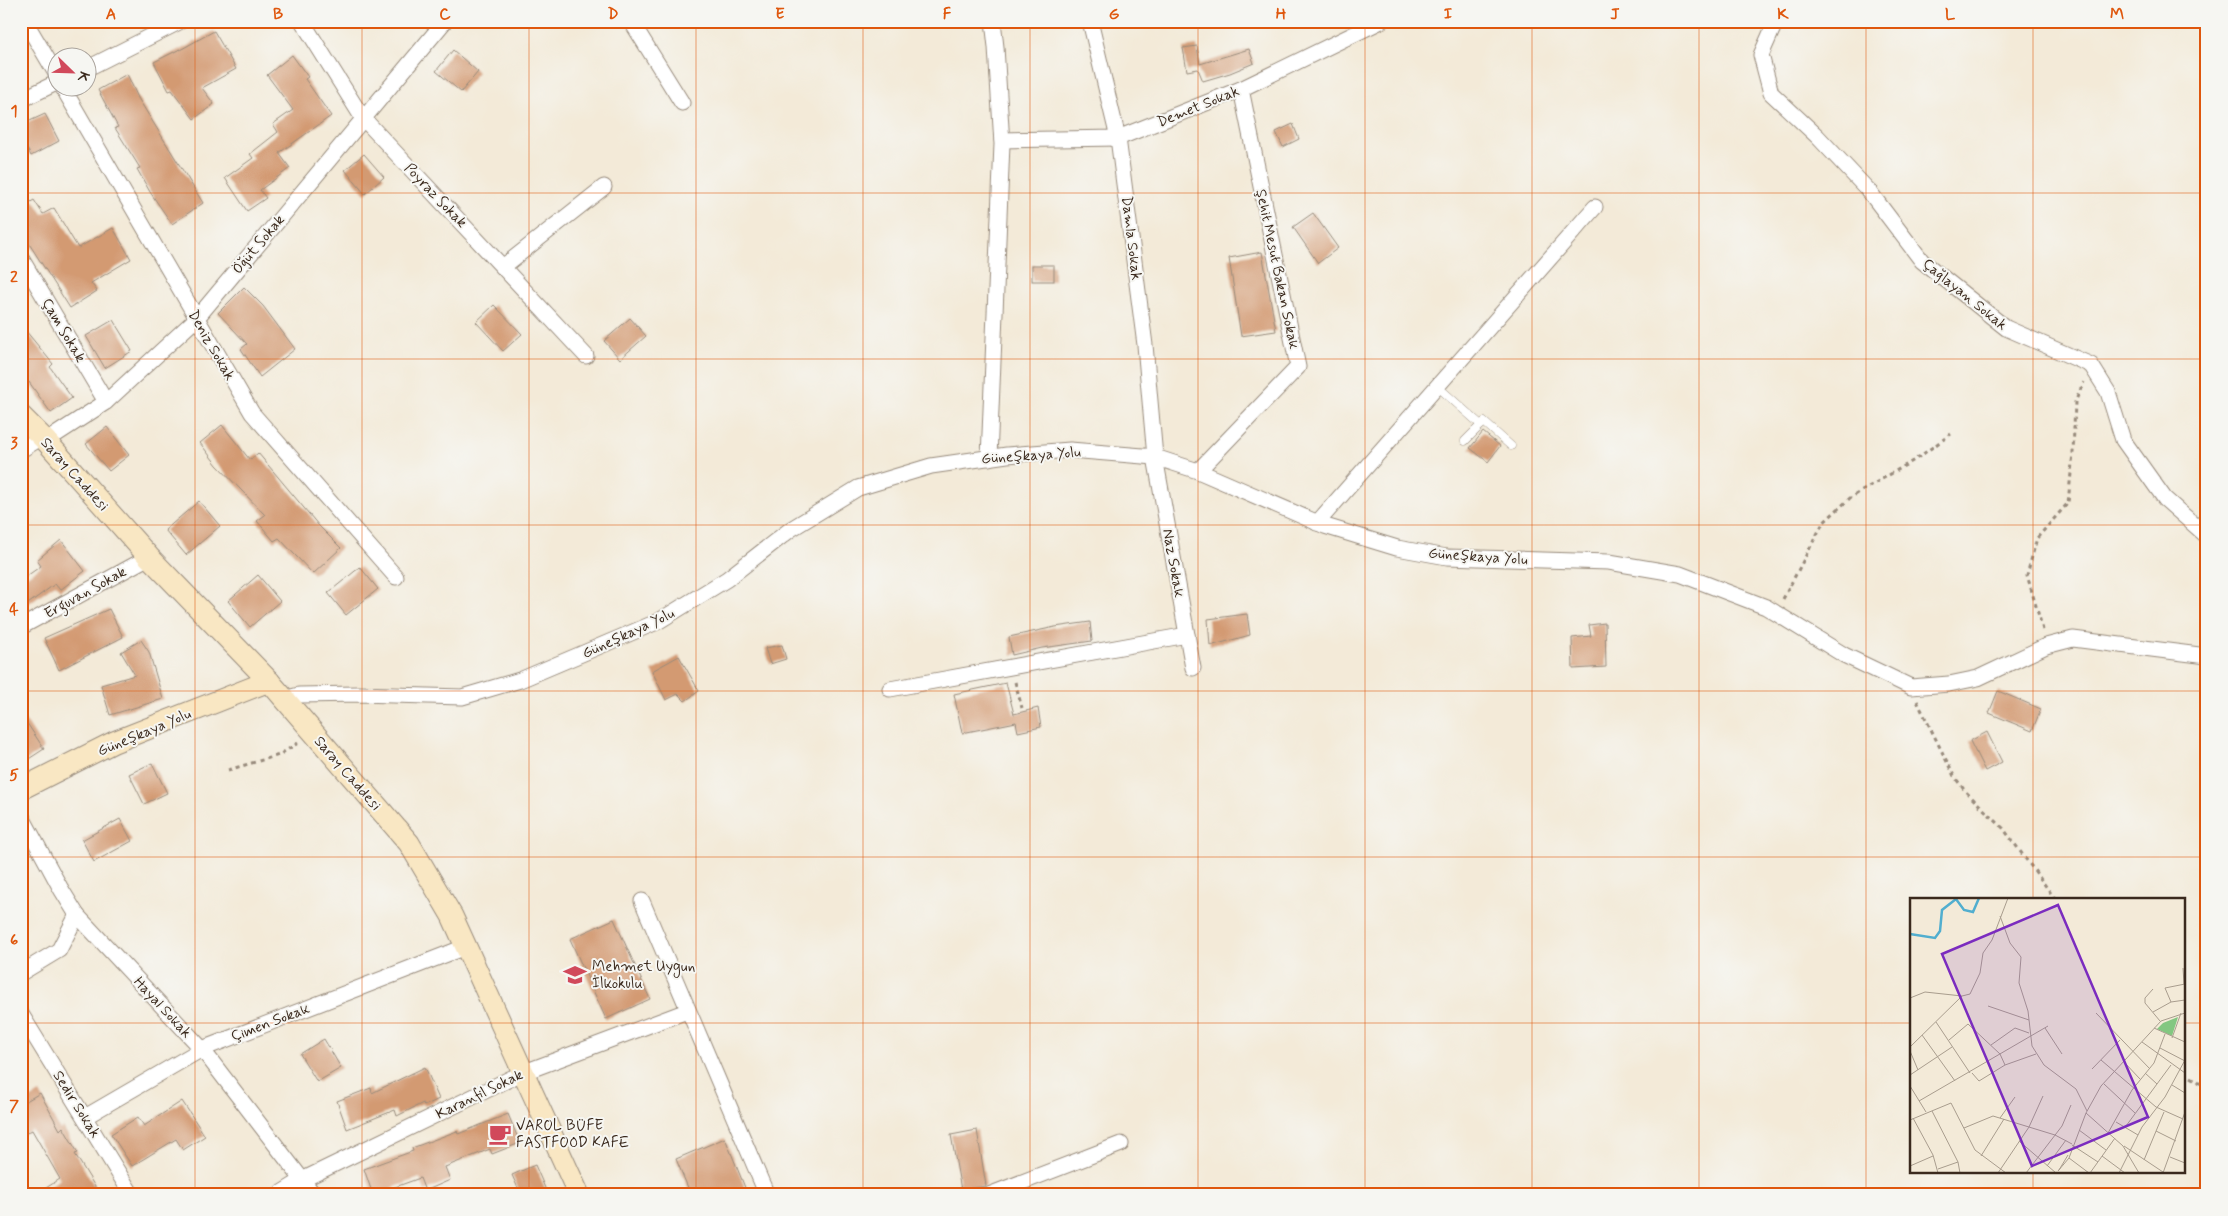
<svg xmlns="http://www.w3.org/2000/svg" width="2228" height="1216" font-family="Mynerve,sans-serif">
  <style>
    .building { fill: #d39a72 }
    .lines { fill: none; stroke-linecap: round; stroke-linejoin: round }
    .lane-casing { stroke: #978a7b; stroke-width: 9 }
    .street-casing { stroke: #978a7b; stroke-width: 17 }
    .secondary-casing { stroke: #978a7b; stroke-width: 23 }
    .path { stroke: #978a7b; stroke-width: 3; stroke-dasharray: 4 4; stroke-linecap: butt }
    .lane { stroke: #fff; stroke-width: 8 }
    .street { stroke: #fff; stroke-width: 15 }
    .secondary { stroke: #f9e7c3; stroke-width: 21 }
    .grid { fill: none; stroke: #df570d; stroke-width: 1; stroke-opacity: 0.55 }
    .labels { text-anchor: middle; stroke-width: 4; stroke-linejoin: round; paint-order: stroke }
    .street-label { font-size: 15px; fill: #3b2a1e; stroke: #f6f6f2 }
    .poi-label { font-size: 15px; fill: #3b2a1e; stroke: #f6f6f2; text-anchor: start }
    .inset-river { fill: none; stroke: #51aecf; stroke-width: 2.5 }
    .inset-road { fill: none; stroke: #a99d8e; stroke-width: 1 }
    .view { fill: #7b2cbf; fill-opacity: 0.15; stroke: #7b2cbf; stroke-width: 2.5 }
    .inset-edge { fill: none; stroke: #3b2a1e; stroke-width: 2.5 }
    .neatline { fill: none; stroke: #df570d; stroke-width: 2 }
    .grid-label { font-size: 16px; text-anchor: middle; font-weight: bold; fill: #df570d }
  </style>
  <rect width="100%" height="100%" fill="#f6f6f2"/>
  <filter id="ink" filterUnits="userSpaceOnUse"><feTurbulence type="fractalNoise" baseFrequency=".02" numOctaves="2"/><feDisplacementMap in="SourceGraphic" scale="10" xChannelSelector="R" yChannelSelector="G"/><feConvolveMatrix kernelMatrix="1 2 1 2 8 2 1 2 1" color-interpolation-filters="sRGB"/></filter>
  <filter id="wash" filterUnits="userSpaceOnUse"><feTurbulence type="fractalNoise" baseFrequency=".0096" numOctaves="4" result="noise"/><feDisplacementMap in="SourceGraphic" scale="20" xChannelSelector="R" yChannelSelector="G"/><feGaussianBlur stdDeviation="1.12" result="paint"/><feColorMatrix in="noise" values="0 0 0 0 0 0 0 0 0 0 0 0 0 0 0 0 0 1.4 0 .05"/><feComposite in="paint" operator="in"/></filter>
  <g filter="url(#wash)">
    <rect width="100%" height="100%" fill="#f3ead8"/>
    <g id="blocks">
      <g class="building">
        <polygon points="214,31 236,69 202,88 214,104 194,119 172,90 169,91 154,62 180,49 180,50"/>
        <polygon points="1197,46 1200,64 1249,49 1254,63 1230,73 1203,81 1198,69 1187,71 1183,48"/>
        <polygon points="453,50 478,72 461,92 436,71"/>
        <polygon points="292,55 308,77 305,79 331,116 279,153 290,168 260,190 266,198 247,211 225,178 253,158 250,154 278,132 273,124 293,110 267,75"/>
        <polygon points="127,74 138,98 203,203 172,224 150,192 137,169 140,168 115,128 118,127 98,90"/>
        <polygon points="45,114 59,141 31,156 21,137 21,125"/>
        <polygon points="1293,124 1299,139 1283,147 1276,132"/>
        <polygon points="364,154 384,177 365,194 345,170"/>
        <polygon points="34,200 43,214 54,208 78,248 113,228 131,259 91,283 97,291 70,308 21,231 21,208"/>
        <polygon points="1313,213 1338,248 1318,263 1293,227"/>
        <polygon points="1262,252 1276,331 1241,336 1229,258"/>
        <rect x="1032" y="265" width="22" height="16"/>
        <polygon points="244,287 263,306 295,349 260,377 241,349 247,344 218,313"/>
        <polygon points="494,305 522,334 503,351 476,322"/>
        <polygon points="630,318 646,336 620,359 604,341"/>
        <polygon points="113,320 132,351 105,368 86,336"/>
        <polygon points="21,325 53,364 50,367 72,398 51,413 29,382 21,388"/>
        <polygon points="222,425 250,460 258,453 319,526 341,548 313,574 279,538 274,541 257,521 265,515 217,465 200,443"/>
        <polygon points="107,427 129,455 109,471 86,444"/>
        <polygon points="1483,432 1500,446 1488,462 1470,448"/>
        <polygon points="199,501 220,526 186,555 165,530"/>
        <polygon points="61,540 85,571 60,590 55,584 21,609 21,580 41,566 37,560"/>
        <polygon points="360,567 378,589 346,615 328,593"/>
        <polygon points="258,575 280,601 250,627 228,601"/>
        <polygon points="109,609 123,637 59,670 44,638"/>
        <polygon points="1247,614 1250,635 1210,646 1208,619"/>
        <polygon points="1090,622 1092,641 1042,648 1012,655 1009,637 1055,627"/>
        <polygon points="1605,623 1606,667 1573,669 1572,638 1591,636 1589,625"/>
        <polygon points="141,640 149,652 163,699 110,715 101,685 135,675 121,652"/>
        <polygon points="782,645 786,659 770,664 765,648"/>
        <polygon points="679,656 699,691 685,701 678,694 666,700 652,671"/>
        <polygon points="1006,683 1014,714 1038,708 1041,727 1018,732 1016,722 962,733 954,694"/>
        <polygon points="1998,691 2041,709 2032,731 1989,713"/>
        <polygon points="21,714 44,749 21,764"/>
        <polygon points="1987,732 2002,762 1985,771 1970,741"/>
        <polygon points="152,763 167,793 144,804 129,774"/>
        <polygon points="120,819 132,841 94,862 82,840"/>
        <polygon points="614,919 650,999 606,1019 570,939"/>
        <polygon points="324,1039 341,1068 317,1082 300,1054"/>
        <polygon points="425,1067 439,1099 424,1106 423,1103 397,1116 395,1110 347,1129 337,1101 371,1088 372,1093"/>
        <polygon points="40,1093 60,1130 63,1127 78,1153 75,1154 97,1190 90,1195 35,1195 60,1179 32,1130 21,1136 21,1104"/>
        <polygon points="182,1101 205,1136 183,1150 176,1139 132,1166 111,1134 138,1117 144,1126"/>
        <polygon points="508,1114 520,1143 492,1154 490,1149 445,1167 450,1180 425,1191 420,1178 373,1195 364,1169 413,1151 412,1148 457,1131 458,1134"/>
        <polygon points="977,1130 986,1186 961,1190 951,1135"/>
        <polygon points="725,1138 748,1195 691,1195 676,1159"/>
        <polygon points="535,1165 548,1195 521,1195 512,1175"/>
      </g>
    </g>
  </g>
  <g filter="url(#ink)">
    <use href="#blocks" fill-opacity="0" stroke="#978a7b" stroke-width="1"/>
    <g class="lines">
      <defs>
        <g id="lane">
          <polyline points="1437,386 1481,425"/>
          <polyline points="1465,441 1484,422 1511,446"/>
        </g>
        <g id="street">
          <polyline points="25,21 58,77"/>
          <polyline points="302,21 362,117 586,356"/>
          <polyline points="631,21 682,103"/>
          <polyline points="1090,21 1118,138 1145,345 1155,457 1193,668"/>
          <polyline points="1776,21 1761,55 1771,93 1817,136 1869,191 1922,261 2006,328 2091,365 2108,392 2123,440 2165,499 2207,536"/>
          <polyline points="88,68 181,21"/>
          <polyline points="63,88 252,413 396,577"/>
          <polyline points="21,100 58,82"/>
          <polyline points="1002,140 1118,138 1241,89 1381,21"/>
          <polyline points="21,258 106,402"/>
          <polyline points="504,266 604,187"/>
          <polyline points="46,441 106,402 197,318 445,21"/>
          <polyline points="21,450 42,437"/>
          <polyline points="989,458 1002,144 996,47 993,21"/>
          <polyline points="1198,471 1298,367 1241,89"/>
          <polyline points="1317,523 1595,207"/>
          <polyline points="21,627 149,557"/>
          <polyline points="890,689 1187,635"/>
          <polyline points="284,699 299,695 359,694 462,697 520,680 659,621 727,579 791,529 858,488 931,466 1007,455 1070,450 1155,457 1198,471 1325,526 1397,548 1447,557 1609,562 1680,574 1766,607 1844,655 1911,687 1949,684 1978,678 2046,646 2073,639 2207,656"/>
          <polyline points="21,815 61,889 77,915 202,1049 314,1195"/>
          <polyline points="642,901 767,1195"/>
          <polyline points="21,973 59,950 77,915"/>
          <polyline points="21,1014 132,1195"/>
          <polyline points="85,1117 202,1049 465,947"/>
          <polyline points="278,1195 304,1179 522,1073 687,1011"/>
          <polyline points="989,1195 1121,1144"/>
        </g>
        <g id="secondary">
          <polyline points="21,416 46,441 149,557 269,681 409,843 452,916 579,1195"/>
          <polyline points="21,789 114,742 269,681"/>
        </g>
      </defs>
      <use href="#lane" class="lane-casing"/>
      <use href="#street" class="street-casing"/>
      <use href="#secondary" class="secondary-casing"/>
      <g class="path">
        <polyline points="1783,599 1823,523 1850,498 1916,459 1951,434"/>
        <polyline points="2043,630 2027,575 2037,538 2068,503 2073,453 2075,402 2084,382"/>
        <polyline points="1015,682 1022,708"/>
        <polyline points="1917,701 1954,776 1965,791 2003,828 2056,900"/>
        <polyline points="228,770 279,755 298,743"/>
        <polyline points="2184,1073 2198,1081 2207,1091"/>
      </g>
      <use href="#lane" class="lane"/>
      <use href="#street" class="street"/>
      <use href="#secondary" class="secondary"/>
    </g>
  </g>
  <path class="grid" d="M195,21v1174M362,21v1174M529,21v1174M696,21v1174M863,21v1174M1030,21v1174M1198,21v1174M1365,21v1174M1532,21v1174M1699,21v1174M1866,21v1174M2033,21v879M21,193h2186M21,359h2186M21,525h2186M21,691h2186M21,857h2186M21,1023h1891M2184,1023h23M2033,1172v23"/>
  <defs>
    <symbol id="school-bare" viewBox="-9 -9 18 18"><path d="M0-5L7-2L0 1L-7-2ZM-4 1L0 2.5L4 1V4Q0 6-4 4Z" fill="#d1495b" stroke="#f6f6f2" stroke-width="2.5" paint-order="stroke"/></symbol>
    <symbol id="cafe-bare" viewBox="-9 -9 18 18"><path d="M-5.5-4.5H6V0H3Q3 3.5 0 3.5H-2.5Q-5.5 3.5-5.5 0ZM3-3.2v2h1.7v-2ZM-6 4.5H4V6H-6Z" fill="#d1495b" stroke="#f6f6f2" stroke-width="2.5" paint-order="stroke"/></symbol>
  </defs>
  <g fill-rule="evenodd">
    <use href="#school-bare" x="559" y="959" width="32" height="32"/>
    <use href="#cafe-bare" x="484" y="1118" width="32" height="32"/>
  </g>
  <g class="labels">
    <g class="street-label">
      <text transform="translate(1198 106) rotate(-22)" y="5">Demet Sokak</text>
      <text transform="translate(436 195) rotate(46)" y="5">Poyraz Sokak</text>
      <text transform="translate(1132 238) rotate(83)" y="5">Damla Sokak</text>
      <text transform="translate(258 244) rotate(-50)" y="5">Öğüt Sokak</text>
      <text transform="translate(1278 269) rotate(78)" y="5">Şehit Mesut Bakan Sokak</text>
      <text transform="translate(1965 294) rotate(39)" y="5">Çağlayan Sokak</text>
      <text transform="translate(64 330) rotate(59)" y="5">Çam Sokak</text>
      <text transform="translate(212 345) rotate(60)" y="5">Deniz Sokak</text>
      <text transform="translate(1031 455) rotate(-4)" y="5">Güneşkaya Yolu</text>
      <text transform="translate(75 474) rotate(48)" y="5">Saray Caddesi</text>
      <text transform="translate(1478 556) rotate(4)" y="5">Güneşkaya Yolu</text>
      <text transform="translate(1174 563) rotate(80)" y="5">Naz Sokak</text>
      <text transform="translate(85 592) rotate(-29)" y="5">Erguvan Sokak</text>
      <text transform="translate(628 633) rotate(-25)" y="5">Güneşkaya Yolu</text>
      <text transform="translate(144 732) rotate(-23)" y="5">Güneşkaya Yolu</text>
      <text transform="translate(348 773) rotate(49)" y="5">Saray Caddesi</text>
      <text transform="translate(163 1007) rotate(47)" y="5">Hayal Sokak</text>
      <text transform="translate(270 1022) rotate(-21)" y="5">Çimen Sokak</text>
      <text transform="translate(479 1094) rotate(-26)" y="5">Karanfil Sokak</text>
      <text transform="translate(77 1104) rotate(58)" y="5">Sedir Sokak</text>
    </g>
    <g class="poi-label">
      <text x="592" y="971">Mehmet Uygun<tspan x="592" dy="17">İlkokulu</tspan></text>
      <text x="516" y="1130">VAROL BÜFE<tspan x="516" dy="17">FASTFOOD KAFE</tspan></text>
    </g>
  </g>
  <g transform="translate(1910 898)">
    <rect width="275" height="275" fill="#f3ead8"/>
    <path d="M268,119l-6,19 -15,-7 6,-6z" fill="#83c781"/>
    <path class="inset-river" d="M0,36l25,4 5,-7 2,-21 14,-11 8,11 9,2 6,-14"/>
    <path class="inset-road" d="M90,18l10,27 11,14 -2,26 9,28 4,35 12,19 32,24 11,22M273,70l1,16M243,91l-8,9v5l15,18M0,100l15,-6 37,4 8,-2 10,-21 3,-20 9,-13 16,-42M261,104l-6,-14 20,-4M78,108l41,14M243,114l18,-10 14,-2M186,115l54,56M26,124l34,51M135,130l17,26M244,130l31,14M12,137l33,46M262,140l9,-25M39,142l19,-16 32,30 5,11M232,144l43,31M81,147l24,-17 14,5M0,149l52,-51M250,150l25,13M0,153l8,19M191,162l55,47 27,12M214,164l16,17M182,171l28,-29M62,175l7,8 26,-16 31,-11M235,175l12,11M0,177l42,-28M194,186l31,29M262,187l13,8M0,188l16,26M9,203l129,-75M22,213l26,51 2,11M176,215l37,33 16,27M3,220l20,37 5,18M90,220l15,-21M0,222l41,-17 24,47 31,23M206,224l22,13M216,228l45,-61M54,230l29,-12 62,19 17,9M169,232l27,20M246,233l20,10M198,235l24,-43 22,-27 11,-29M109,243l37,32M162,247l26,17M214,248l39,26M71,258l23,-37M192,258l23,17M260,259l15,6M159,260l20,15M234,262l20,-48M0,268l23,-10M137,268l19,-26M28,271l20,-7M149,272l9,-15M148,273l11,-13 17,-45 15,-27 60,-65 24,-8M88,275l31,-46 14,-31M116,275l36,-47 9,-21M180,275l25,-35M209,275l23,-46 23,-30 20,-37M253,275l22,-61"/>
    <path class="view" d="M148,7l90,212 -116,49 -90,-212z"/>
    <rect width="275" height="275" class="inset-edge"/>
  </g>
  <rect width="2228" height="1216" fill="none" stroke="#f6f6f2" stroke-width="55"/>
  <g transform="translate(72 72) rotate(113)"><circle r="24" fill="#f6f6f2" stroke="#aba49d"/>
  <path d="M0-4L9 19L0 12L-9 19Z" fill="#d1495b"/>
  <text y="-8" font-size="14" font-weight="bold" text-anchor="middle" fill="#3b2a1e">K</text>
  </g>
  <rect x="28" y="28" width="2172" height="1160" class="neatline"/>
  <g class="grid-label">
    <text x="111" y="19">A</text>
    <text x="278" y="19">B</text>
    <text x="445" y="19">C</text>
    <text x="613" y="19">D</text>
    <text x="780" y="19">E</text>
    <text x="947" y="19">F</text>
    <text x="1114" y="19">G</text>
    <text x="1281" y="19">H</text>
    <text x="1448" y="19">I</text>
    <text x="1615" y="19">J</text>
    <text x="1783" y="19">K</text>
    <text x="1950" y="19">L</text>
    <text x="2117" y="19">M</text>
    <text x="14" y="116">1</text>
    <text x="14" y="282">2</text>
    <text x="14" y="448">3</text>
    <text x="14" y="614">4</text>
    <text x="14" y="780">5</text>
    <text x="14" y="945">6</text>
    <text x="14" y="1111">7</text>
  </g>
</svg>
